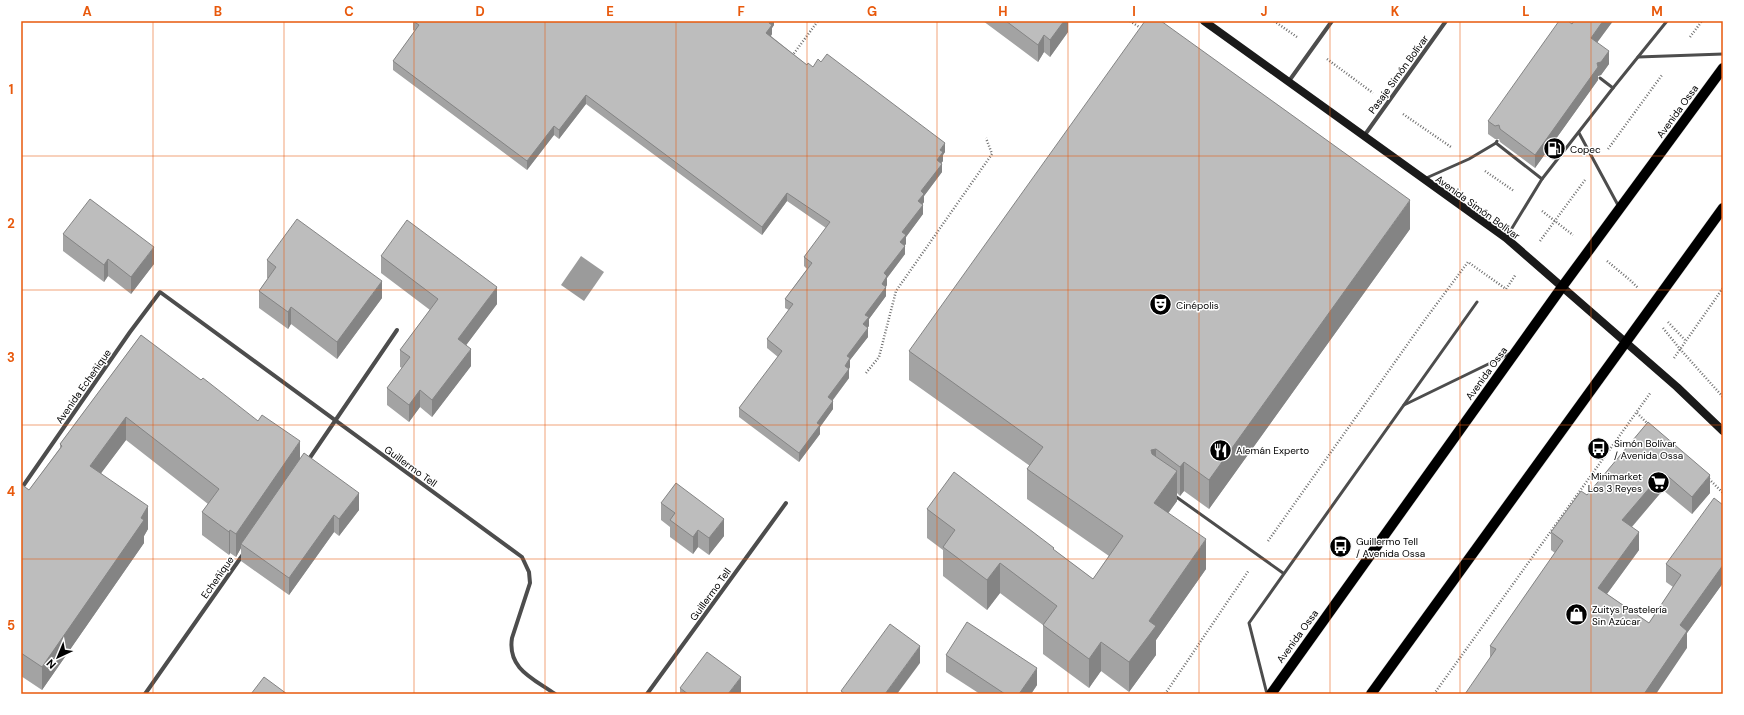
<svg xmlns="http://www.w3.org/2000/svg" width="1744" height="715" font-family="'DM Sans',sans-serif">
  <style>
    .water { fill: #9b9b9b }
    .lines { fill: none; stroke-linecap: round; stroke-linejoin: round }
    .primary-casing { stroke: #dbdbdb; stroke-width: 11 }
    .path { stroke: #6f6f6f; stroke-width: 2.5; stroke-dasharray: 1 2; stroke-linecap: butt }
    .lane { stroke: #4d4d4d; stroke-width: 3 }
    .street { stroke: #4d4d4d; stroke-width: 4 }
    .secondary { stroke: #1a1a1a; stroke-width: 8 }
    .primary { stroke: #000; stroke-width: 10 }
    .wall { fill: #a3a3a3 }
    .shaded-wall { fill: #848484 }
    .building { fill: #bdbdbd; stroke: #848484 }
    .grid { fill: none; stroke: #e8590c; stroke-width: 1; stroke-opacity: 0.55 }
    .labels { text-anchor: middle; stroke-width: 3; stroke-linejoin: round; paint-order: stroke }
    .street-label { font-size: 10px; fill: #000; stroke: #fff }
    .poi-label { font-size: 10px; fill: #000; stroke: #fff; text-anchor: start }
    .neatline { fill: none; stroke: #e8590c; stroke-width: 1.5 }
    .grid-label { font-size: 13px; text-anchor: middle; font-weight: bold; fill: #e8590c }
  </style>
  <rect width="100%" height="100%" fill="#fff"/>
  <polygon class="water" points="581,256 604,272 584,301 561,285"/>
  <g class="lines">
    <defs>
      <g id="primary">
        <polyline points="1271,694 1562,287 1723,68"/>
        <polyline points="1371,694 1723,208"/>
      </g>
    </defs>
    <use href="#primary" class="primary-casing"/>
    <g class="path">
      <polyline points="1130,21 1139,27"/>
      <polyline points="1274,21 1297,37"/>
      <polyline points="1690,37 1702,21"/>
      <polyline points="792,56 818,21"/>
      <polyline points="1327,59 1373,93"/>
      <polyline points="1403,114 1451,147"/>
      <polyline points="1608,149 1662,75"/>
      <polyline points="1485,171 1514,191"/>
      <polyline points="1542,211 1573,235"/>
      <polyline points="1540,241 1585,180"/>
      <polyline points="1607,261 1630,280 1638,288"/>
      <polyline points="1668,322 1685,340"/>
      <polyline points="1663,328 1680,349 1723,397"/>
      <polyline points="1674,358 1723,288"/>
      <polyline points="866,373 879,357 896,291 992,154 986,138"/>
      <polyline points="1637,413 1649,425"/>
      <polyline points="1709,479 1723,493"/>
      <polyline points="1268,541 1424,321 1468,262 1506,289 1516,274"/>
      <polyline points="1165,694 1249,570"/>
      <polyline points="1434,694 1651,392"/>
    </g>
    <g class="lane">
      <polyline points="1638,57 1723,54"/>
      <polyline points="1613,88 1667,21"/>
      <polyline points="1579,133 1619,207"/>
      <polyline points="1497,141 1496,143 1542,179 1613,88 1600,78"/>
      <polyline points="1424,179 1469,159 1496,143"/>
      <polyline points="1506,238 1542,179"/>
      <polyline points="1404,405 1511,353"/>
      <polyline points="1175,496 1283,573"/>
      <polyline points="1267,694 1249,623 1477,302"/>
    </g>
    <g class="street">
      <polyline points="1289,81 1332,21"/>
      <polyline points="1364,136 1446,21"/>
      <polyline points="307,462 397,330"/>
      <path d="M21,489l109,-157 30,-40 362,265 7,15 1,11 -18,55c-5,31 22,41 43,56"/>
      <polyline points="145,694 244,553"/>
      <polyline points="647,694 786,503"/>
    </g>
    <polyline class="secondary" points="1204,21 1506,238 1677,387 1723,431"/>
    <use href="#primary" class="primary"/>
  </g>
  <g class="wall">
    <polygon points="413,21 774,21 774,25 772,28 772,34 771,36 807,65 813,67 945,152 943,155 943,161 941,163 942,172 924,196 924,202 922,205 923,214 906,237 906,244 904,245 905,254 887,278 887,285 886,287 886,296 869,319 869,326 867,328 868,337 850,360 850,367 849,369 849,378 833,400 833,409 820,427 820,434 799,462 739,417 739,408 778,357 767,348 767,339 789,310 785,308 785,299 807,269 804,266 804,257 826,228 787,201 762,235 586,104 559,139 554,135 527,170 393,70 393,61 415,31 413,30"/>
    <polygon points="983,21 1068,21 1068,32 1050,57 1044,52 1038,62"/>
    <polygon points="1574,21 1613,21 1597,42 1609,64 1601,75 1598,76 1598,80 1535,168 1500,142 1499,139 1495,139 1488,134 1488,121"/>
    <polygon points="1410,229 1209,509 1184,491 1180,496 1177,493 1177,501 1168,513 1206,569 1156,640 1156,655 1129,692 1101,671 1089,688 1043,654 1043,625 1000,593 987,610 943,576 943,550 927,538 927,509 1054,550 1093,579 1109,556 1027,499 1027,469 1030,466 909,380 909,351"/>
    <polygon points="63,234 154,264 131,294 108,276 104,282 63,251"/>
    <polygon points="381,256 497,304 466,345 471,366 432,417 420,407 409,422 387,405 387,388 402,368 400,367 400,350 430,310 381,273"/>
    <polygon points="267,260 382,298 337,359 291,324 288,329 259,308 259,291 268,278 267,278"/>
    <polygon points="141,335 300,460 359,510 339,536 334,532 289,595 241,561 241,548 236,557 230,553 229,555 202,535 202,512 208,504 126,440 101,473 148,529 144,536 144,543 42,690 21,676 21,484 29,490 60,448 60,444"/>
    <polygon points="1648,422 1710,493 1692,514 1663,490 1632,527 1639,550 1607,594 1649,623 1673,587 1666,582 1666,564 1723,505 1723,583 1687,633 1687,648 1490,657 1490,646 1555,553 1551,550 1551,532 1587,495"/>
    <polygon points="661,503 724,536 709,555 698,547 693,554 670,537 670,527 661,520"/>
    <polygon points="946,655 1037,685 1031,694 980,694 946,672"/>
    <polygon points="680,688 741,694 680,694"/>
  </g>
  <g class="shaded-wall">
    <polygon points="770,21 774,21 774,25 772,28 772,34 766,42 766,33 769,23"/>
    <polygon points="1064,21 1068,21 1068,32 1050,57 1050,40"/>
    <polygon points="1603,21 1613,21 1591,51 1591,38"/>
    <polygon points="1044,35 1044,52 1038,62 1038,45"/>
    <polygon points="1609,51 1609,64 1601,75 1598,76 1598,80 1535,168 1535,155 1597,63"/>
    <polygon points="586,95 586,104 559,139 559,130"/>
    <polygon points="554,126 554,135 527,170 527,161"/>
    <polygon points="945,143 945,152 943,155 943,161 937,169 937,160 940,150"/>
    <polygon points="942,164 942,172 924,196 924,202 918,210 918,201 921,191"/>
    <polygon points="787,193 787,201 762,235 762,227"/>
    <polygon points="1410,200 1410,229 1209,509 1209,480"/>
    <polygon points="923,205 923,214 906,237 906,244 900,251 900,242 902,232"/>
    <polygon points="905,246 905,254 887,278 887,285 882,292 882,284 884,273"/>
    <polygon points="154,247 154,264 131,294 131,277"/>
    <polygon points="108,259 108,276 104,282 104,265"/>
    <polygon points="382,281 382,298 337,359 337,342"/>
    <polygon points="497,287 497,304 458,356 458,339"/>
    <polygon points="886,287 886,296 869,319 869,326 863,333 863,324 865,315"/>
    <polygon points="291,307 291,324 288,329 288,312"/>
    <polygon points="868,328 868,337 850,360 850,367 845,375 845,366 847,356"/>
    <polygon points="471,349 471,366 432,417 432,400"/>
    <polygon points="849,369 849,378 828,406 828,397"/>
    <polygon points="420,390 420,407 409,422 409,405"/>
    <polygon points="833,401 833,409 820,427 820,434 799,462 799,453 817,423"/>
    <polygon points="126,417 126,440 90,488 90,466"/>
    <polygon points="300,441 300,464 241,544 241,548 236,557 236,534"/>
    <polygon points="1156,449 1156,479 1151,450"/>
    <polygon points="1184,462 1184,491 1180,496 1180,467"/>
    <polygon points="1177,471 1177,501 1154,533 1154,503"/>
    <polygon points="1663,472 1663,490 1622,538 1622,520"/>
    <polygon points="1710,475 1710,493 1692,514 1692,497"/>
    <polygon points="359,493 359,510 339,536 339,519"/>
    <polygon points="148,506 148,529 144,536 144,543 42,690 42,667"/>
    <polygon points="334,515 334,532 289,595 289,578"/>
    <polygon points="724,519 724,536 709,555 709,538"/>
    <polygon points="230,530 230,553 229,555 229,532"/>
    <polygon points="698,530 698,547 693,554 693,537"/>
    <polygon points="1639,532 1639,550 1598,606 1598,588"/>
    <polygon points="1206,539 1206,569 1156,640 1156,655 1129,692 1129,662 1149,621"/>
    <polygon points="1000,563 1000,593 987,610 987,580"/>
    <polygon points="1723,565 1723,583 1687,633 1687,648 1656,694 1644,694 1680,625"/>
    <polygon points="1101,642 1101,671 1089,688 1089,659"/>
    <polygon points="920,646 920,663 897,694 885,694"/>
    <polygon points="1037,668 1037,685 1031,694 1019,694"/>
    <polygon points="741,677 741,694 728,694"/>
  </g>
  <g class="building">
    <polygon points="413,21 770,21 769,23 772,25 766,33 807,65 808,63 813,67 818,59 821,62 827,54 945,143 940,150 943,152 937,160 942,164 921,191 924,194 918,201 923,205 902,232 906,235 900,242 905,246 884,273 887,276 882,284 886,287 865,315 869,317 863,324 868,328 847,356 850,358 845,366 849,369 828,397 833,401 817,423 820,425 799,453 739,408 782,351 767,339 793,304 785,299 812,263 804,257 830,222 787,193 762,227 586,95 559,130 554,126 527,161 393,61 419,25"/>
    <polygon points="1006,21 1064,21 1050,40 1044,35 1038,45"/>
    <polygon points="1145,21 1161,21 1410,200 1209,480 1184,462 1180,467 1156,449 1151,450 1152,454 1177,471 1154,503 1206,539 1149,621 1156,626 1129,662 1101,642 1089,659 1043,625 1057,606 1000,563 987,580 943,547 955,530 927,509 954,472 1054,548 1053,549 1093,579 1123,536 1027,469 1043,447 909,351"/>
    <polygon points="1559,21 1568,21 1572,24 1574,21 1603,21 1591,38 1609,51 1601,62 1597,63 1598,67 1535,155 1500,129 1499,125 1495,126 1488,121"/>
    <polygon points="90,199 154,247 131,277 108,259 104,265 63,234"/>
    <polygon points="297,219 382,281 337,342 291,307 288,312 259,291 276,267 267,260"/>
    <polygon points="407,220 497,287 458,339 471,349 432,400 420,390 409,405 387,388 410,357 400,350 438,299 381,256"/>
    <polygon points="141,335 201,380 203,378 258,421 262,415 300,441 236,534 230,530 229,532 202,512 219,489 126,417 90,466 148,506 141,518 144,520 42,667 21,653 21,484 29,490 62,446 60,444"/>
    <polygon points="1648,422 1710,475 1692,497 1663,472 1622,520 1639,532 1598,588 1649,623 1681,575 1666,564 1714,498 1723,505 1723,565 1680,625 1687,631 1644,694 1465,694 1496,649 1490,646 1563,541 1551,532 1581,491 1587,495"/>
    <polygon points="304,453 359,493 339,519 334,515 289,578 241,544"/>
    <polygon points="676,483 724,519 709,538 698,530 693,537 670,520 675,513 661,503"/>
    <polygon points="967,622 1037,668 1019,694 1005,694 946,655"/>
    <polygon points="890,624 920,646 885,694 845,694 841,691"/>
    <polygon points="707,652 741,677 728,694 688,694 680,688"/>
    <polygon points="264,677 287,694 251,694"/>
  </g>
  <path class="grid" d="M153,21v673M284,21v673M414,21v673M545,21v673M676,21v673M807,21v673M937,21v673M1068,21v673M1199,21v673M1330,21v673M1460,21v673M1591,21v673M21,156h1702M21,290h1702M21,425h1702M21,559h1702"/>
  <defs>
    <symbol id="fuel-disc" viewBox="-11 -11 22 22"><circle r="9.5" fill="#000" stroke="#fff"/><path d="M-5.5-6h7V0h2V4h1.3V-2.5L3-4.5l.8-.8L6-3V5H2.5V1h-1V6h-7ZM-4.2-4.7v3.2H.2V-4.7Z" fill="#fff"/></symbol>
    <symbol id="theatre-disc" viewBox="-11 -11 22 22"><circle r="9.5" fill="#000" stroke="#fff"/><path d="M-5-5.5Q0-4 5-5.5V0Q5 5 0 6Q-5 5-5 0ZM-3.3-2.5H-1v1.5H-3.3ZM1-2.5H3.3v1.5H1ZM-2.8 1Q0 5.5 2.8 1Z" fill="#fff"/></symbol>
    <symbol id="bus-disc" viewBox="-11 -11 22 22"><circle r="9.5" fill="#000" stroke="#fff"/><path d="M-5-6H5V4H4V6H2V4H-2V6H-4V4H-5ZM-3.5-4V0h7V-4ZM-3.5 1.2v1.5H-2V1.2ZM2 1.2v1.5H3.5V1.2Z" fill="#fff"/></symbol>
    <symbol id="restaurant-disc" viewBox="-11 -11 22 22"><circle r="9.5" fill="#000" stroke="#fff"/><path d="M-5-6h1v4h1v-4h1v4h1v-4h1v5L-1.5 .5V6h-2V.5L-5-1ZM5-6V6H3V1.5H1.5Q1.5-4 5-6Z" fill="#fff"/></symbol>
    <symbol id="supermarket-disc" viewBox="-11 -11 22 22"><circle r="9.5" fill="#000" stroke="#fff"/><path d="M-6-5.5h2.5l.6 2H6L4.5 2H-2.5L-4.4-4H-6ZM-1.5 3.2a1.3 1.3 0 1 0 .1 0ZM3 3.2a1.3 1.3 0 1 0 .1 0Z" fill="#fff"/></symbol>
    <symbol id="shop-disc" viewBox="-11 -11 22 22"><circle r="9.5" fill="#000" stroke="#fff"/><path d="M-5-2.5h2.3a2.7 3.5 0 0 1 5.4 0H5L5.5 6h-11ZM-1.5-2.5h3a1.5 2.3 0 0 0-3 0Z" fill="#fff"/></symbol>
  </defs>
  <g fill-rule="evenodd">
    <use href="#fuel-disc" x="1542" y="136" width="25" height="25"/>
    <use href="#theatre-disc" x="1148" y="292" width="25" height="25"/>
    <use href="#bus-disc" x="1586" y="436" width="25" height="25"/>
    <use href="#restaurant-disc" x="1208" y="438" width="25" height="25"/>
    <use href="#supermarket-disc" x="1646" y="470" width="25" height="25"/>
    <use href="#bus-disc" x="1328" y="534" width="25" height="25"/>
    <use href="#shop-disc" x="1564" y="602" width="25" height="25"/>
  </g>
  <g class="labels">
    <g class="street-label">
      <text transform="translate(1398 74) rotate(-54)" y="4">Pasaje Simón Bolívar</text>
      <text transform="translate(1677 111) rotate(-54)" y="4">Avenida Ossa</text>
      <text transform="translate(1478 207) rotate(36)" y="4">Avenida Simón Bolívar</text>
      <text transform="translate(1486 373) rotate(-54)" y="4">Avenida Ossa</text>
      <text transform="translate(83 386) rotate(-55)" y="4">Avenida Echeñique</text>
      <text transform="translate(411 466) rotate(36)" y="4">Guillermo Tell</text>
      <text transform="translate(217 577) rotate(-55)" y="4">Echeñique</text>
      <text transform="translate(710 594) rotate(-54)" y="4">Guillermo Tell</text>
      <text transform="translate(1297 636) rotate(-54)" y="4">Avenida Ossa</text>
    </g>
    <g class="poi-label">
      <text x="1570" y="153">Copec</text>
      <text x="1176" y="309">Cinépolis</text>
      <text x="1614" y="447">Simón Bolívar<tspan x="1614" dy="12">/ Avenida Ossa</tspan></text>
      <text x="1236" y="454">Alemán Experto</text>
      <text x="1642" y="480" text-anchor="end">Minimarket<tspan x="1642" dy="12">Los 3 Reyes</tspan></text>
      <text x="1356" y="545">Guillermo Tell<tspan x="1356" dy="12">/ Avenida Ossa</tspan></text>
      <text x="1592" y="613">Zuitys Pastelería<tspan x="1592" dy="12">Sin Azúcar</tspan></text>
    </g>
  </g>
  <rect width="1744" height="715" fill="none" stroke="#ffffff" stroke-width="44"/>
  <g transform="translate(58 657) rotate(224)" stroke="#ffffff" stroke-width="3" paint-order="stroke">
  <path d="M0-3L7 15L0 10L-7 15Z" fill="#000000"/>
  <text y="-6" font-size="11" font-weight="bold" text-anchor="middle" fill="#000000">N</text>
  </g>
  <rect x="22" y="22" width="1700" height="671" class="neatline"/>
  <g class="grid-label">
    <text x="87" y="16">A</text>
    <text x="218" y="16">B</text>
    <text x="349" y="16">C</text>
    <text x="480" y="16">D</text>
    <text x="610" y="16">E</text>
    <text x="741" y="16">F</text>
    <text x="872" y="16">G</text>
    <text x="1003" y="16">H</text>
    <text x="1134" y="16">I</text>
    <text x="1264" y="16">J</text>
    <text x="1395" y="16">K</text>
    <text x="1526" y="16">L</text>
    <text x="1657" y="16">M</text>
    <text x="11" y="94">1</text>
    <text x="11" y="228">2</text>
    <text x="11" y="362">3</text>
    <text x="11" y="496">4</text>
    <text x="11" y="630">5</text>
  </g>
</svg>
